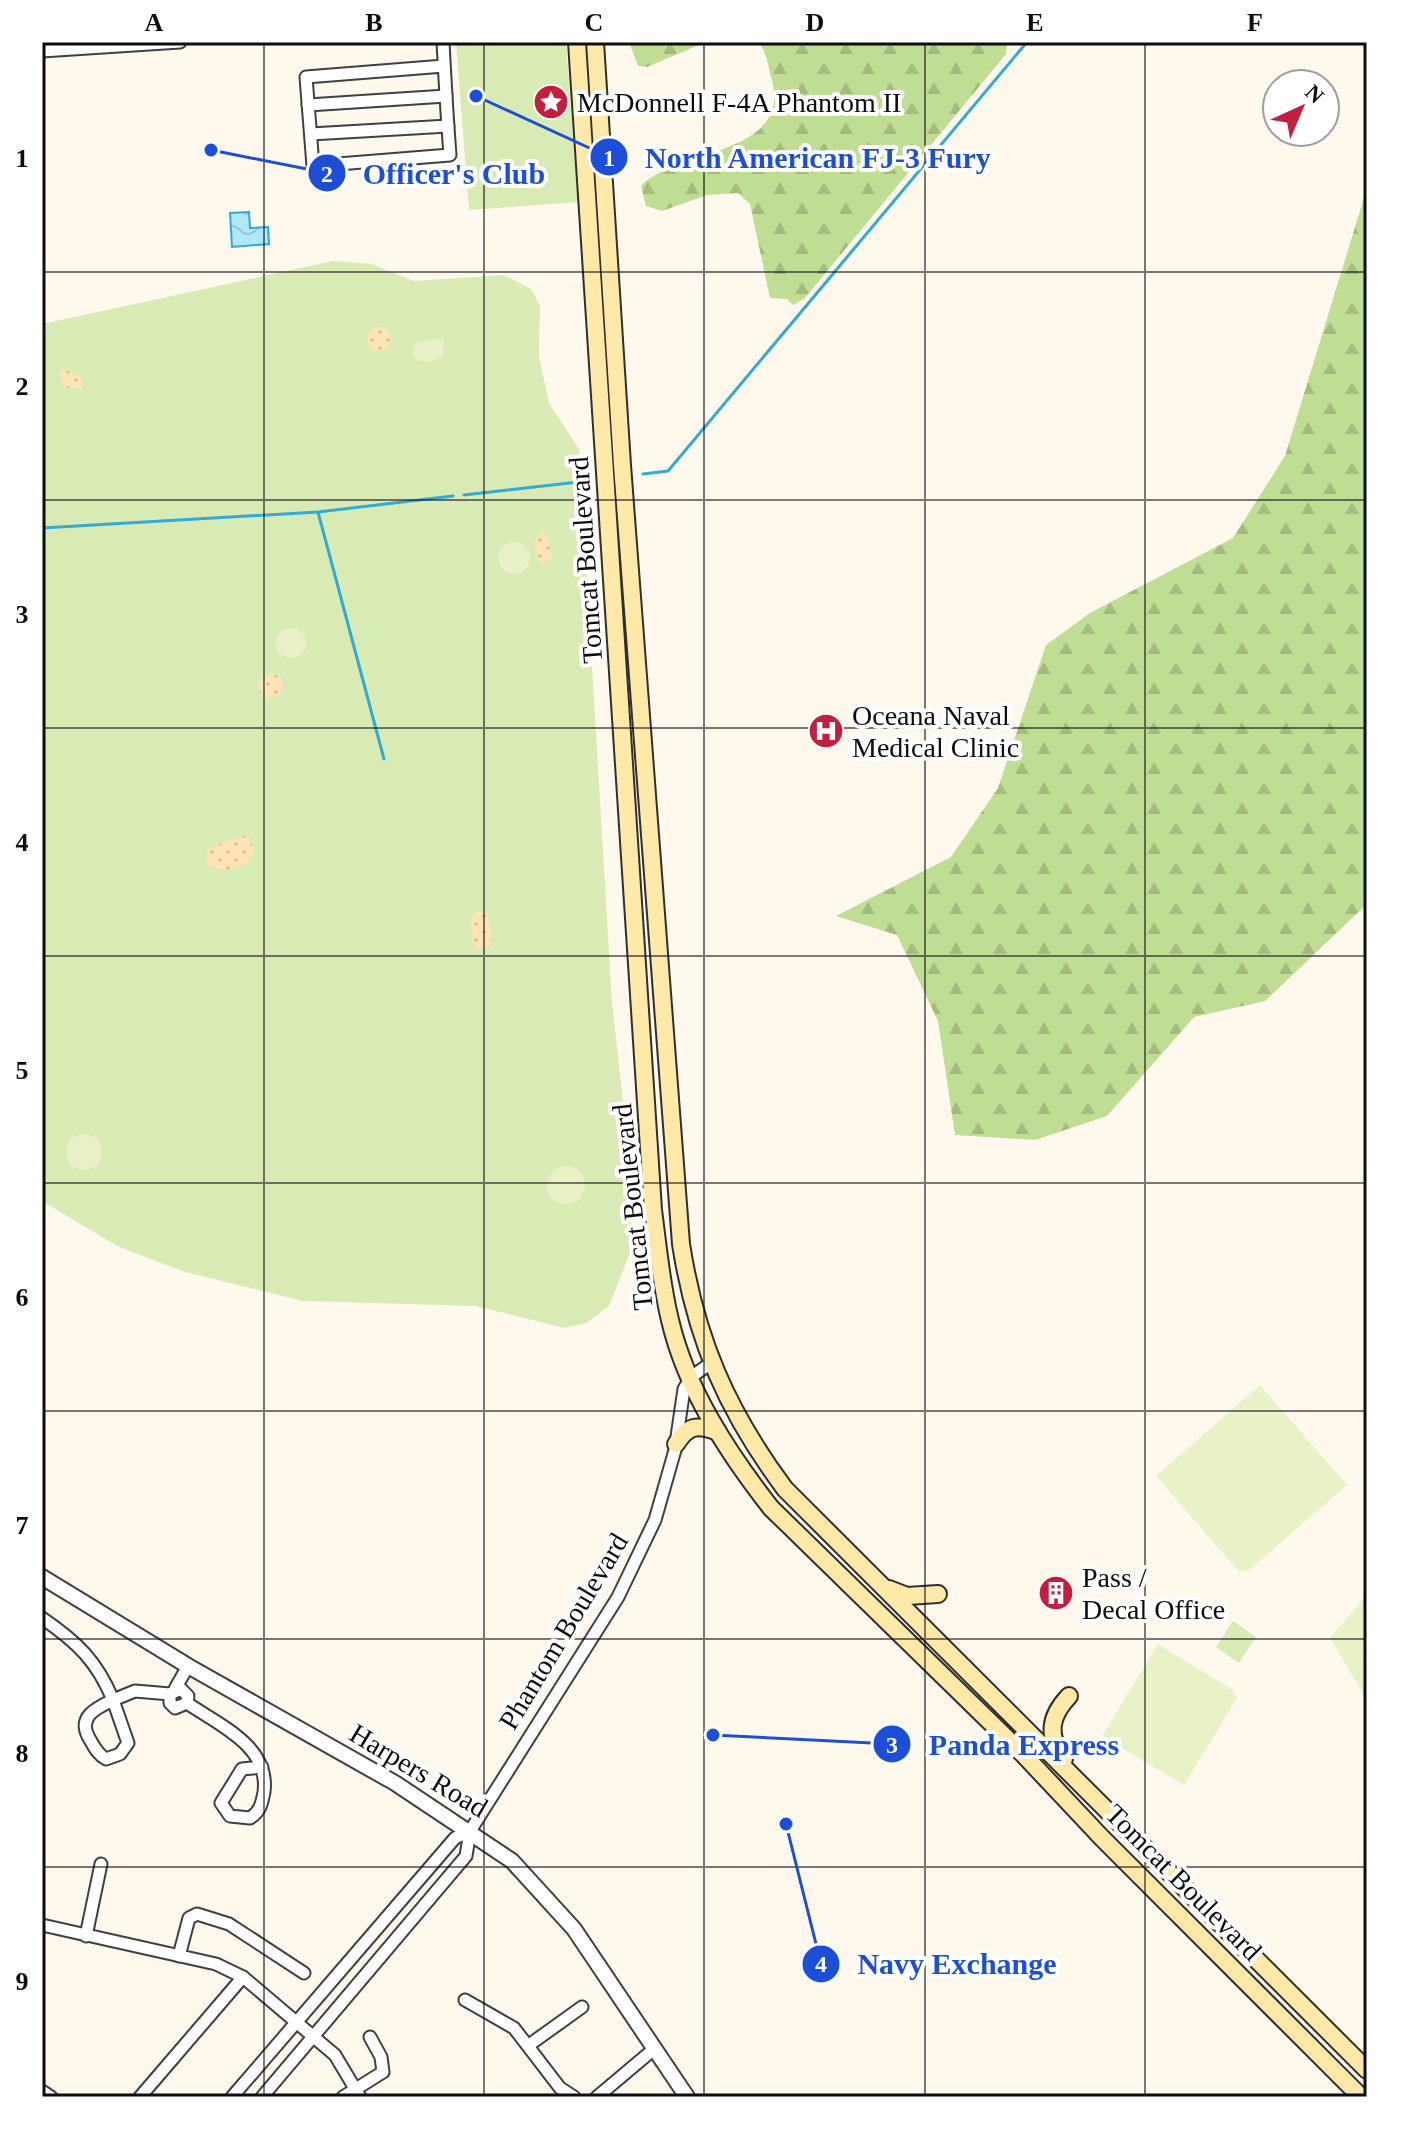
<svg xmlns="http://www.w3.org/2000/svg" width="1409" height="2139" font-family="Georgia,serif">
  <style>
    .green { fill: #d9ebb4 }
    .forest { fill: url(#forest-firs) }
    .sand { fill: url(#sand-dots) }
    .pitch { fill: #e9f2c7 }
    .water { fill: url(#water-waves); stroke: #32aad4; stroke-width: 2 }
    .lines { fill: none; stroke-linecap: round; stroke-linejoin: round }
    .stream { stroke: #32aad4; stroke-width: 3 }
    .minor-casing { stroke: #404040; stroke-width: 15 }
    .tertiary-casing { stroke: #404040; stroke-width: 18 }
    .secondary-casing { stroke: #2f2f2f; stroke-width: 20 }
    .minor { stroke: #fff; stroke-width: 11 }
    .tertiary { stroke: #fff; stroke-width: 14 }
    .secondary { stroke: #ffe9a8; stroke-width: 16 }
    .grid { fill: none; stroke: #0d0d0d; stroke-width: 2; stroke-opacity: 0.55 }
    .labels { text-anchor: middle; stroke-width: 8; stroke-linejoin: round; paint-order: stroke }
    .poi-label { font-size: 28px; fill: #0d0d0d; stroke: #fff; text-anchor: start }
    .street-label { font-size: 28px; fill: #0d0d0d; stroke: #fff }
    .leader { fill: none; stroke: #1d4ed8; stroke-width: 3 }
    .callout-dot { fill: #1d4ed8; stroke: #fff; stroke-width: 3 }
    .mark-label { font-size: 24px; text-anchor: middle; font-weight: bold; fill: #fff }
    .callout-label { font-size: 30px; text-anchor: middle; font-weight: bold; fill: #1d4ed8; stroke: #fff; stroke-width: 8; stroke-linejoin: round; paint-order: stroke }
    .neatline { fill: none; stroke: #0d0d0d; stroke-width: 3 }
    .grid-label { font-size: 26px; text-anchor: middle; font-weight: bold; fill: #0d0d0d }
  </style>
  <defs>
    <pattern id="forest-firs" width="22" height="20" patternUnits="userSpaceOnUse" patternTransform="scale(2)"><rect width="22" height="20" fill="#bfdd93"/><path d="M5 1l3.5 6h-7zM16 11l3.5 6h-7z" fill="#a3bc7e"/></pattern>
    <pattern id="sand-dots" width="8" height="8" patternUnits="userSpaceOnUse" patternTransform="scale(2)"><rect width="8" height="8" fill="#fde3b6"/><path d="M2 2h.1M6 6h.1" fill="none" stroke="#d8c29b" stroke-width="1.8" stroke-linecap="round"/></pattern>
    <pattern id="water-waves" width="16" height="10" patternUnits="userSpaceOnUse" patternTransform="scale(2)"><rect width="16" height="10" fill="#afe8f9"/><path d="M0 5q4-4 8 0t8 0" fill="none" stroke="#95c6d4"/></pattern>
  </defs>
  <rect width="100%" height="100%" fill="#fff9ed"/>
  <g class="green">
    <polygon points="456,42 566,42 578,202 469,210"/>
    <polygon points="333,261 372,264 414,281 504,275 531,289 540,306 539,357 549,403 579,449 612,1003 633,1190 629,1255 609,1306 586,1323 564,1328 476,1306 303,1301 185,1272 119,1247 42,1201 42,324"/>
    <polygon points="1233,1621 1256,1637 1239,1663 1216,1647"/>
  </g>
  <g class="forest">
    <polygon points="629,42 706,42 647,67 638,66"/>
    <path d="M758,42h249l-1,12 -201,244 -12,7 -6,-6 -17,-1 -20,-94 -12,-11 -31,2 -45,16 -16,-5 -5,-20c33,-37 155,-30 130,-109 -3,-12 -5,-27 -13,-35z"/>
    <polygon points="1367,188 1367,904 1265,1001 1194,1017 1107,1116 1035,1140 955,1135 938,1021 897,935 836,916 951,857 998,788 1046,645 1090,613 1233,538 1285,456"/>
  </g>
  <g class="sand">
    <circle cx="379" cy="339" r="12"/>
    <polygon points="64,369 81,377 84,388 65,388 59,375"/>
    <polygon points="541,531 547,535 552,557 543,564 538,560 535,540"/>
    <circle cx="271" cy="686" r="12"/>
    <polygon points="247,835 255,850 250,861 229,870 208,866 206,853 209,848"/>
    <polygon points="477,911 487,913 492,939 489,946 478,948 473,943 470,921"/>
  </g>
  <g class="pitch">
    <polygon points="433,338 444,342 443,356 430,362 416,360 412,354 415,343"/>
    <circle cx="514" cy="558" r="16"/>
    <circle cx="291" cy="643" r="15"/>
    <circle cx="84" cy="1152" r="18"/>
    <circle cx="566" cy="1185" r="19"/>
    <polygon points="1260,1385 1347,1485 1249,1570 1239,1572 1156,1476"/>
    <polygon points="1367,1595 1367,1701 1330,1638"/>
    <polygon points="1158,1644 1233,1690 1237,1698 1184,1785 1102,1736"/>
  </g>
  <polygon class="water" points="249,212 250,228 268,227 269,244 232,247 230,213"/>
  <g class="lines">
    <g class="stream">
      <polyline points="643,474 668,471 1027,42"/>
      <polyline points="464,495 587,481"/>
      <polyline points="318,512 384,759"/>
      <polyline points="42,528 318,512 453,496"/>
    </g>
    <defs>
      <g id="minor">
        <path d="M443,42c2,38 4,75 7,113l-137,11 -7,-89 138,-11"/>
        <polyline points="42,51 180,42"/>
        <polyline points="308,105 446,96"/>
        <polyline points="311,134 448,126"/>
        <path d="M42,1618c35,24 55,43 71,82l22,-9 35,3"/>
        <polyline points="175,1689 188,1666"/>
        <polyline points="170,1694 181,1689 188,1696 187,1703"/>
        <polyline points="170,1694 170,1703 175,1708 187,1703"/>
        <path d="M113,1700l15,43 -8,11 -14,5c-9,-5 -12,-13 -17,-21 -12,-21 7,-30 24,-38z"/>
        <path d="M187,1703c32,22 83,43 77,89 -2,11 -4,20 -14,26l-20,-2 -9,-13 21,-34 20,-2"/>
        <polyline points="42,1925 216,1964 243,1977 335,2055 360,2097"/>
        <polyline points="86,1936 101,1864"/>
        <polyline points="179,1956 189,1918 197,1914 229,1924 304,1973"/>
        <polyline points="465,2000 514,2028 560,2088 574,2097"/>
        <polyline points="529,2045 582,2007"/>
        <polyline points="42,2091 51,2097"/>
        <polyline points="140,2097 243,1977"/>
        <polyline points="232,2097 455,1838 470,1831 618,1597 655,1520 675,1450 684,1389 691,1377 711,1363"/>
        <polyline points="262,2097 466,1856 470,1831"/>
        <polyline points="343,2097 383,2072 381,2057 370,2037"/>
        <polyline points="597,2097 654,2049"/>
      </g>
      <polyline id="tertiary" points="42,1577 188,1666 395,1783 512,1861 574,1929 687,2097"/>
      <g id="secondary">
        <path d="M577,42l76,1168c5,37 8,74 17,110 16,69 58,133 101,188l251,245 80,85 259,259"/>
        <path d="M595,42l27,423 59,779c15,96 46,167 104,245l582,581"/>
        <path d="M676,1444c12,-19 21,-20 42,-12"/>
        <polyline points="889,1589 907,1596 938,1594"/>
        <path d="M1064,1759c-17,-23 -15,-42 5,-63"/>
      </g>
    </defs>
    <use href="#minor" class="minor-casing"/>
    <use href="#tertiary" class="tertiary-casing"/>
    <use href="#secondary" class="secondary-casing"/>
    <use href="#minor" class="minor"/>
    <use href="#tertiary" class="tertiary"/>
    <use href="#secondary" class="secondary"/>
  </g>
  <path class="grid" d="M264,42v2055M484,42v2055M704,42v2055M925,42v2055M1145,42v2055M42,272h1325M42,500h1325M42,728h1325M42,956h1325M42,1183h1325M42,1411h1325M42,1639h1325M42,1867h1325"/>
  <defs>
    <symbol id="sight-disc" viewBox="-11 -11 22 22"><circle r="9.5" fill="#c41e3e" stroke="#fff"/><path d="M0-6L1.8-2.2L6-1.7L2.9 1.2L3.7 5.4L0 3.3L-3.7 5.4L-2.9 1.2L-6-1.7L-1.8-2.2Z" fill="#fff"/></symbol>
    <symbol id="hospital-disc" viewBox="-11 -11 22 22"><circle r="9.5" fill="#c41e3e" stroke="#fff"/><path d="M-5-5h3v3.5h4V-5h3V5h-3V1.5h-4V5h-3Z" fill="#fff"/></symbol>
    <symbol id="building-disc" viewBox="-11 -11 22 22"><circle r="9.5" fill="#c41e3e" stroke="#fff"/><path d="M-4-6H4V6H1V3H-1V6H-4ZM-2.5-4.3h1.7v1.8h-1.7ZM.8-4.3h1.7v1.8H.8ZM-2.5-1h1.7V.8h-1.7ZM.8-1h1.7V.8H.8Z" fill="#fff"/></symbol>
  </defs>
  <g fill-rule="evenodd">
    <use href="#sight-disc" x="531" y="82" width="40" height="40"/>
    <use href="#hospital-disc" x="806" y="711" width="40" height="40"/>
    <use href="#building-disc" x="1036" y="1573" width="40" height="40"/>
  </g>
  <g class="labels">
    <g class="poi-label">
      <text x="577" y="112">McDonnell F-4A Phantom II</text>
      <text x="852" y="725">Oceana Naval<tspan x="852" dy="32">Medical Clinic</tspan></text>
      <text x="1082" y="1587">Pass /<tspan x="1082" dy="32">Decal Office</tspan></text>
    </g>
    <g class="street-label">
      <text transform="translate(585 560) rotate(-94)" y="10">Tomcat Boulevard</text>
      <text transform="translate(632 1207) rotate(-96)" y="10">Tomcat Boulevard</text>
      <text transform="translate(563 1631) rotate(-59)" y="10">Phantom Boulevard</text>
      <text transform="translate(419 1770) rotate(31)" y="10">Harpers Road</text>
      <text transform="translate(1184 1882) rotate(45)" y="10">Tomcat Boulevard</text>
    </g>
  </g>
  <path class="leader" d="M476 96L609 157M211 150L327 173M713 1735L892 1744M786 1824L821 1964"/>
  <g class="callout-dot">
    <circle cx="476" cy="96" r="8"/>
    <circle cx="211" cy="150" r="8"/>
    <circle cx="713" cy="1735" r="8"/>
    <circle cx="786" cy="1824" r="8"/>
    <circle cx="609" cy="157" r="20"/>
    <circle cx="327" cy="173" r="20"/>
    <circle cx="892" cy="1744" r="20"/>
    <circle cx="821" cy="1964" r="20"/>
  </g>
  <g class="mark-label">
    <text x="609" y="166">1</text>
    <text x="327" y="182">2</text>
    <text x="892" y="1753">3</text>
    <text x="821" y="1972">4</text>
  </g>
  <g class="callout-label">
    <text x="818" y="168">North American FJ-3 Fury</text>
    <text x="454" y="184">Officer's Club</text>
    <text x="1024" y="1755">Panda Express</text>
    <text x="957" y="1974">Navy Exchange</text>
  </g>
  <rect width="1409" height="2139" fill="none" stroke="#ffffff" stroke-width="88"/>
  <g transform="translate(1301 108) rotate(44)"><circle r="38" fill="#ffffff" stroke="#9e9e9e" stroke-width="2"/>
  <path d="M0-6L14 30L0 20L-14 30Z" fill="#c41e3e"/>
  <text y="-12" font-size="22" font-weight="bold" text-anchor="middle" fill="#0d0d0d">N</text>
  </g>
  <rect x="44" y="44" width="1321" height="2051" class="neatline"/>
  <g class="grid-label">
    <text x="154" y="31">A</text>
    <text x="374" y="31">B</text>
    <text x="594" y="31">C</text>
    <text x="815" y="31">D</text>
    <text x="1035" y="31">E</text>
    <text x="1255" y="31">F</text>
    <text x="22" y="167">1</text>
    <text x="22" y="395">2</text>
    <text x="22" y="623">3</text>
    <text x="22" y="851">4</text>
    <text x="22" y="1079">5</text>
    <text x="22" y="1306">6</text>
    <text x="22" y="1534">7</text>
    <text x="22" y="1762">8</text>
    <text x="22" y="1990">9</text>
  </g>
</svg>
